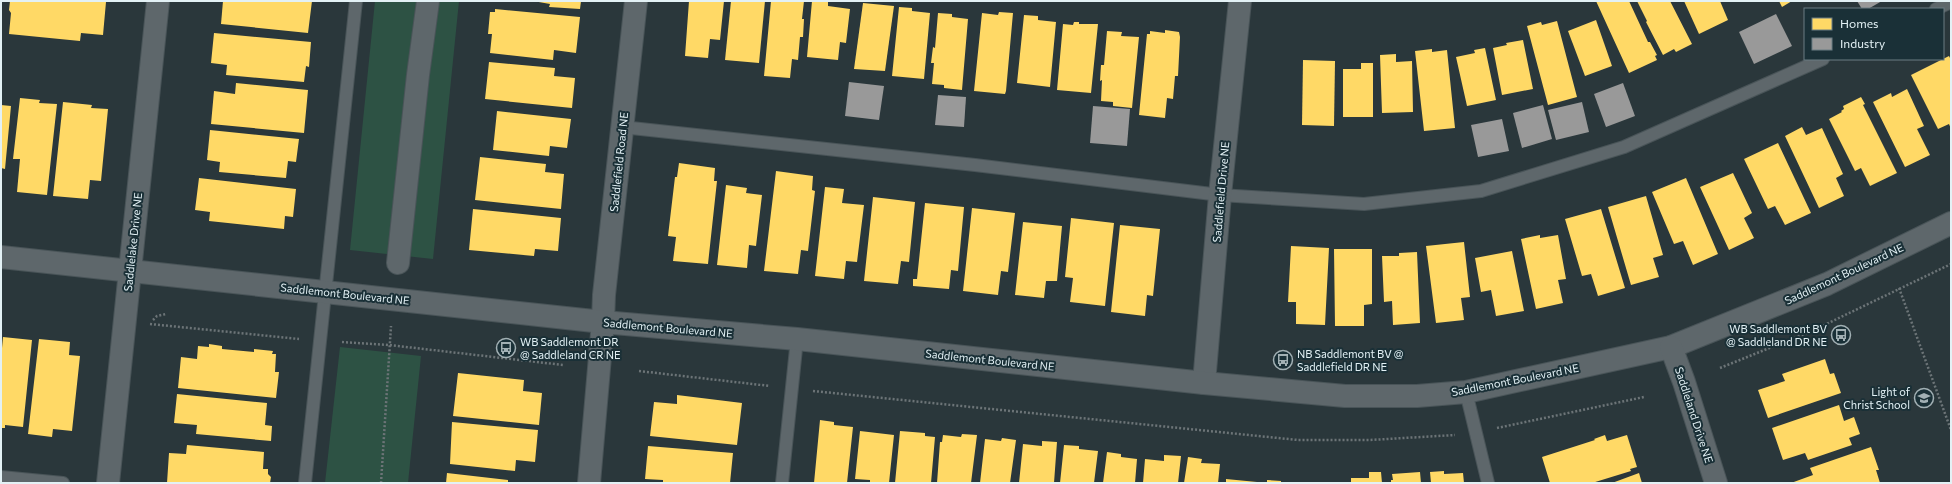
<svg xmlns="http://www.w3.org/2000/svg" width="1952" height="484" font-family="Commissioner,sans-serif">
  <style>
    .green { fill: #2d5244 }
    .homes { fill: #ffd966 }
    .industry { fill: #999 }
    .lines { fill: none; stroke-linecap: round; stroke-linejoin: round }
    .lane-casing { stroke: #495458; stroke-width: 14 }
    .street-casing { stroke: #495458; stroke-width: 24 }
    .secondary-casing { stroke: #495458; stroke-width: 24 }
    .path { stroke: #6c7477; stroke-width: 2.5; stroke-dasharray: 2 2; stroke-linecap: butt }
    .lane { stroke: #5e676b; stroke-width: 12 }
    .street { stroke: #5e676b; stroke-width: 22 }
    .secondary { stroke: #5e676b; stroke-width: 22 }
    .labels { text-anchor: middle; stroke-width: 4; stroke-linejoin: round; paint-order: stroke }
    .street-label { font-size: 11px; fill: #e3f1f5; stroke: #1a3037 }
    .poi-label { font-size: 11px; fill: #e3f1f5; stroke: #1a3037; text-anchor: end }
  </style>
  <rect width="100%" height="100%" fill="#2a373b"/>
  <g class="green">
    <polygon points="375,1 459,1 433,259 350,250"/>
    <polygon points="340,347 421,356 408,483 325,483"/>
  </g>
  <g class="homes">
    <polygon points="10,1 106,2 103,35 81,33 80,41 9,34 11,13 9,10"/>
    <polygon points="223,1 312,1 308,33 221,24"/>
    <polygon points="533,1 581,1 580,9 549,7 550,4"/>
    <polygon points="689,1 724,1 720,40 710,39 708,58 685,56"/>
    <polygon points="731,1 765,1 759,63 725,60"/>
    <polygon points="771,1 804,1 802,19 804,19 803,37 800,37 798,60 792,59 790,78 764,76"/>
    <polygon points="812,1 828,1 828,6 850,9 846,43 840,42 838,60 807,57"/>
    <polygon points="1596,1 1629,1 1648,42 1650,42 1657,55 1655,56 1657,60 1629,73"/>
    <polygon points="1637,1 1670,1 1692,44 1676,52 1674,49 1663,55 1646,22 1647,21"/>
    <polygon points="1684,1 1720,1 1728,20 1699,34"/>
    <polygon points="1779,1 1792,1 1782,7"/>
    <polygon points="863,3 894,6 885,71 854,69"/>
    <polygon points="899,7 912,8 912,11 930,13 924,79 892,76"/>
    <polygon points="495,9 580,17 576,53 554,50 553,60 490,53 492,34 488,34 490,12 495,12"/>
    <polygon points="999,12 1013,13 1006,91 1005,94 974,91 982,13 998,15"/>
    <polygon points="938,13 952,14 952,17 968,19 962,90 944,88 944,85 932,84 934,63 931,63 933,47 935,48"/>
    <polygon points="1024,15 1038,16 1038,20 1056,22 1050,87 1017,83"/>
    <polygon points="1596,20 1612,66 1585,76 1568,31"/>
    <polygon points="1557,21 1577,97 1548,105 1527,26 1541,22 1542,25"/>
    <polygon points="1074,22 1079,22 1079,24 1098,24 1091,93 1057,90 1063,24 1073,25"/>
    <polygon points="1165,30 1179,32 1180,37 1178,76 1175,76 1173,99 1167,98 1165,118 1139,115 1147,34 1150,34 1150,31 1165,33"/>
    <polygon points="1107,31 1122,32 1121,36 1139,37 1132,108 1113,106 1113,102 1101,101 1102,80 1100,81 1101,65 1104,65"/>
    <polygon points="214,33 311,42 309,67 306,66 304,82 226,75 227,65 211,63"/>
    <polygon points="1523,40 1533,89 1502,95 1493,48 1507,45 1506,43"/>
    <polygon points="1485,48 1496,100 1467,106 1456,57 1475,53 1474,50"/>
    <polygon points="1432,49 1432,52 1447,50 1455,128 1424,131 1415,51"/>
    <polygon points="1396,54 1396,62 1412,61 1413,112 1382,113 1380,55"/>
    <polygon points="1949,56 1951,60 1951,129 1949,124 1938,129 1911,75"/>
    <polygon points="1303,60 1335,61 1334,126 1302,125"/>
    <polygon points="489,62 555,68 554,76 575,78 572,108 485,99"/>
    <polygon points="1361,63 1373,63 1373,117 1343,117 1343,69 1361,69"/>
    <polygon points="236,83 308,90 304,133 211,124 214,91 235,94"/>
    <polygon points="1907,89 1924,126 1917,129 1930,155 1905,167 1873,102 1891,93 1892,97"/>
    <polygon points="1861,97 1865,104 1863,105 1897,173 1870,186 1861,168 1855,171 1829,119 1842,112 1841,111 1844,109 1843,106"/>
    <polygon points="20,98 40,100 39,103 57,104 47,195 17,192 20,159 13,159"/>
    <polygon points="63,102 92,105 91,108 108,109 101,181 90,180 88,199 53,196"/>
    <polygon points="1,105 11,106 5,169 1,168"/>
    <polygon points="497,111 571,119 567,148 550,146 549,156 493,150"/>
    <polygon points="1802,127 1806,135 1822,128 1843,174 1836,178 1844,196 1819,208 1785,136"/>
    <polygon points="210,130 299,139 296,162 288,161 286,178 219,172 220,162 207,160"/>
    <polygon points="1778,143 1811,213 1785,225 1775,206 1768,209 1744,159"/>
    <polygon points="480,157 546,164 545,172 564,174 561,209 475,200"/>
    <polygon points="679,163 715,168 714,181 717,181 708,264 673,261 676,237 668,236 675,177 677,177"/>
    <polygon points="776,171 813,176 812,190 815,191 808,251 801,250 798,274 764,271"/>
    <polygon points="1733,173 1752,213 1744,218 1754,238 1729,250 1700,187"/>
    <polygon points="199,178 296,189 293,217 285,216 284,229 209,221 210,212 195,210"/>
    <polygon points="1686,178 1718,254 1693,265 1683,241 1674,244 1652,192"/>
    <polygon points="726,185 747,188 746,193 762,195 756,246 749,245 747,268 717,265"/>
    <polygon points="825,187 844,189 842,203 864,205 857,262 846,261 844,279 815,276"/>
    <polygon points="1646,196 1663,255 1653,258 1659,277 1631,285 1608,207"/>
    <polygon points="873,197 915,202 909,262 901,261 898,284 864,281"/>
    <polygon points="925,203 964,207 958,271 951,270 949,289 913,286 913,279 917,279"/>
    <polygon points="972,208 1015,213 1008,272 1001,271 998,295 963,291"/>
    <polygon points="473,209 561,218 558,251 535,249 534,256 469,250"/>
    <polygon points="1601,209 1625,288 1598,296 1591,274 1582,276 1565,219"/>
    <polygon points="1071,218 1114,223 1105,306 1070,302 1073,278 1065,277"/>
    <polygon points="1023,222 1062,226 1057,281 1046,281 1044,298 1015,295"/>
    <polygon points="1120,225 1160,229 1153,296 1147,295 1145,316 1111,312"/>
    <polygon points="1540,235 1540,238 1558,235 1566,279 1558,280 1563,303 1536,309 1521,239"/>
    <polygon points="1464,242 1470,297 1461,298 1464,320 1436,323 1426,246"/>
    <polygon points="1291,246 1329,248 1325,325 1296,324 1296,302 1288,302"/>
    <polygon points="1334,249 1372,249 1372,304 1364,305 1364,326 1335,326"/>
    <polygon points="1512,251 1524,311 1496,316 1491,290 1481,292 1475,258"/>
    <polygon points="1417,252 1420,323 1393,325 1392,301 1384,302 1382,256 1399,256 1399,253"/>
    <polygon points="3,337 32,340 23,427 5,425 5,428 1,428 1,359"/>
    <polygon points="39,339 70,342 69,355 80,356 72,431 53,429 52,437 28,434"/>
    <polygon points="209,344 222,346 222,349 254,352 254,349 273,351 272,354 276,354 275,372 279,372 276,398 178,388 181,357 197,359 198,346 209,347"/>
    <polygon points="1825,359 1830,374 1834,373 1841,393 1768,418 1758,390 1785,381 1782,374"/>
    <polygon points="458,373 524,380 523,391 542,393 539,425 453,416"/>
    <polygon points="177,394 267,403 265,425 272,426 271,441 196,434 197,425 174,423"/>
    <polygon points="677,395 742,403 737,445 650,436 654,402 677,404"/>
    <polygon points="1839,405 1844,421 1854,417 1860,434 1849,438 1852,445 1808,460 1805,453 1783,460 1772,428"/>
    <polygon points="820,420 834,422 834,425 853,427 847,483 814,483"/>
    <polygon points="452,422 538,430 535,462 516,460 515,471 450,464"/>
    <polygon points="860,431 894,435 889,483 870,483 870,480 855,479"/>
    <polygon points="900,431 925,433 925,436 935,437 931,483 895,483"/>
    <polygon points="962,434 977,435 971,483 937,483 940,442 942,442 943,435 961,437"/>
    <polygon points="1605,435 1607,441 1627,435 1637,467 1630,469 1631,471 1592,483 1550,483 1542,457 1595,440 1594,439"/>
    <polygon points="1002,438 1016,440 1010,483 980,483 985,439 1001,441"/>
    <polygon points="1042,441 1057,442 1054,483 1019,483 1023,444 1042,446"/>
    <polygon points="187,445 264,452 263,469 268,469 268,474 271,477 270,483 167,483 169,453 186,454"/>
    <polygon points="1064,445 1079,446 1079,449 1098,451 1094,483 1060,483"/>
    <polygon points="648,446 733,453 730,483 663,483 663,480 645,479"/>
    <polygon points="1871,447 1879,470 1876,470 1880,483 1791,483 1813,475 1810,468"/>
    <polygon points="1107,452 1121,454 1121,457 1137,459 1135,483 1103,483"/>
    <polygon points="1164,455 1181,456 1178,483 1143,483 1145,459 1164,461"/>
    <polygon points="1188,457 1202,459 1201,463 1220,464 1218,483 1184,483"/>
    <polygon points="1444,471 1444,474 1463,473 1464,483 1431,483 1430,472"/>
    <polygon points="1369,472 1381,472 1382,483 1351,483 1351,478 1369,478"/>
    <polygon points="1420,472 1421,483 1391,483 1391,480 1393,480 1392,474"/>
    <polygon points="447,473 508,480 508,483 446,483"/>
    <polygon points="1639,473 1642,483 1612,483"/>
    <polygon points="1226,479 1257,482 1257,483 1226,483"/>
    <polygon points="1267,480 1281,481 1281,483 1267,483"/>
  </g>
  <g class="industry">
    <polygon points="1857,1 1882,1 1868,9 1862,9"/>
    <polygon points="1776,14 1792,46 1754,64 1739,32"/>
    <polygon points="849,82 884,86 879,120 845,116"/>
    <polygon points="1623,83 1635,116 1606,127 1594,94"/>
    <polygon points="938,95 966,97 964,127 935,125"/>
    <polygon points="1582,102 1589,132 1556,140 1548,110"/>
    <polygon points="1543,105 1552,139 1522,148 1513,113"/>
    <polygon points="1093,106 1130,109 1127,146 1090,143"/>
    <polygon points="1502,119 1509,151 1478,157 1471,125"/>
  </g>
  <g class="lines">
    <defs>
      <g id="lane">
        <polyline points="1936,9 1951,2"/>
        <polyline points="622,127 975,165 1220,195 1364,204 1481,191 1624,147 1823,59"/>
        <polyline points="1466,392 1488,483"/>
        <polyline points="1,477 63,483"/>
        <polyline points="305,483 356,1"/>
        <polyline points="782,483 797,339"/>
      </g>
      <g id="street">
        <polyline points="398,263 418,75 428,1"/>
        <polyline points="1204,383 1220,195 1240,1"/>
        <polyline points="108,483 158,1"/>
        <polyline points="589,483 603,322 604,295 636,1"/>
      </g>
      <g id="secondary">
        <polyline points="1,257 603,322 797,339 1204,383 1345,396 1417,396 1466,392 1671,347 1827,284 1951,223"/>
        <polyline points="1671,347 1684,382 1716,483"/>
      </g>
    </defs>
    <use href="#lane" class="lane-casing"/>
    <use href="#street" class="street-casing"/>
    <use href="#secondary" class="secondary-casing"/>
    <g class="path">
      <polyline points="1899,288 1951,430"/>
      <polyline points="153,320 157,316 166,314"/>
      <polyline points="150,324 299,339"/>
      <polyline points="342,342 389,345 563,365"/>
      <polyline points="1720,368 1814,330 1951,264"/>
      <polyline points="639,371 770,386"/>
      <polyline points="813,391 1298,440 1370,440 1455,435"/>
      <polyline points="1497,428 1644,397"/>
      <polyline points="381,483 391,326"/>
    </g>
    <use href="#lane" class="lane"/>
    <use href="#street" class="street"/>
    <use href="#secondary" class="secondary"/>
  </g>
  <defs>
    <symbol id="bus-ring" viewBox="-11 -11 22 22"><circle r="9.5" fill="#1a3037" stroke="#a2b0b4" stroke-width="1.5"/><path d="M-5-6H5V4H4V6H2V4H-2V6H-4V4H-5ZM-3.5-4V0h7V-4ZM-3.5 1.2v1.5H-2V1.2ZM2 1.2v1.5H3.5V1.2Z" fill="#a2b0b4"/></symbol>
    <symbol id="school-ring" viewBox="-11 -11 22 22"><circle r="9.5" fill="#1a3037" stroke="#a2b0b4" stroke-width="1.5"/><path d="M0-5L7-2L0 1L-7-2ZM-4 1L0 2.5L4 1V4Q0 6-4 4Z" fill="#a2b0b4"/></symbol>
  </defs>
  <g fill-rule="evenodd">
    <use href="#bus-ring" x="1830" y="324" width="22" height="22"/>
    <use href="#bus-ring" x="495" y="337" width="22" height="22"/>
    <use href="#bus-ring" x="1272" y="349" width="22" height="22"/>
    <use href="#school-ring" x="1913" y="387" width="22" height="22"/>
  </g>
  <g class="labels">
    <g class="street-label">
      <text transform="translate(619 162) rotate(-84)" y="4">Saddlefield Road NE</text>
      <text transform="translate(1221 192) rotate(-85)" y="4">Saddlefield Drive NE</text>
      <text transform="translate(133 242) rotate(-84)" y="4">Saddlelake Drive NE</text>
      <text transform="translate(1844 274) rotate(-25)" y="4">Saddlemont Boulevard NE</text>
      <text transform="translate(345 294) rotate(6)" y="4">Saddlemont Boulevard NE</text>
      <text transform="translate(668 328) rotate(5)" y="4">Saddlemont Boulevard NE</text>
      <text transform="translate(990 360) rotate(6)" y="4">Saddlemont Boulevard NE</text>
      <text transform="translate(1515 380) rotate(-11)" y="4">Saddlemont Boulevard NE</text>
      <text transform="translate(1694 415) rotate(72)" y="4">Saddleland Drive NE</text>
    </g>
    <g class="poi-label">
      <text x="1827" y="333">WB Saddlemont BV<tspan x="1827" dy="13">@ Saddleland DR NE</tspan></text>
      <text x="520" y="346" text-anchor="start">WB Saddlemont DR<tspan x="520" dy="13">@ Saddleland CR NE</tspan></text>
      <text x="1297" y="358" text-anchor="start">NB Saddlemont BV @<tspan x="1297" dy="13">Saddlefield DR NE</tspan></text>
      <text x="1910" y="396">Light of<tspan x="1910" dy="13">Christ School</tspan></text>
    </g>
  </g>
  <rect width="1952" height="484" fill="none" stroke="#e3f1f5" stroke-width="4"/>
  <rect x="1804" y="8" width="140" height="52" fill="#1a3037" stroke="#6a7d83"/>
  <rect x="1812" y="18" width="20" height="12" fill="#ffd966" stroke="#6a7d83"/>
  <text x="1840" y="28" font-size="12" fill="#e3f1f5">Homes</text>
  <rect x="1812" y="38" width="20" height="12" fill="#999999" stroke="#6a7d83"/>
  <text x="1840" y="48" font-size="12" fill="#e3f1f5">Industry</text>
</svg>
